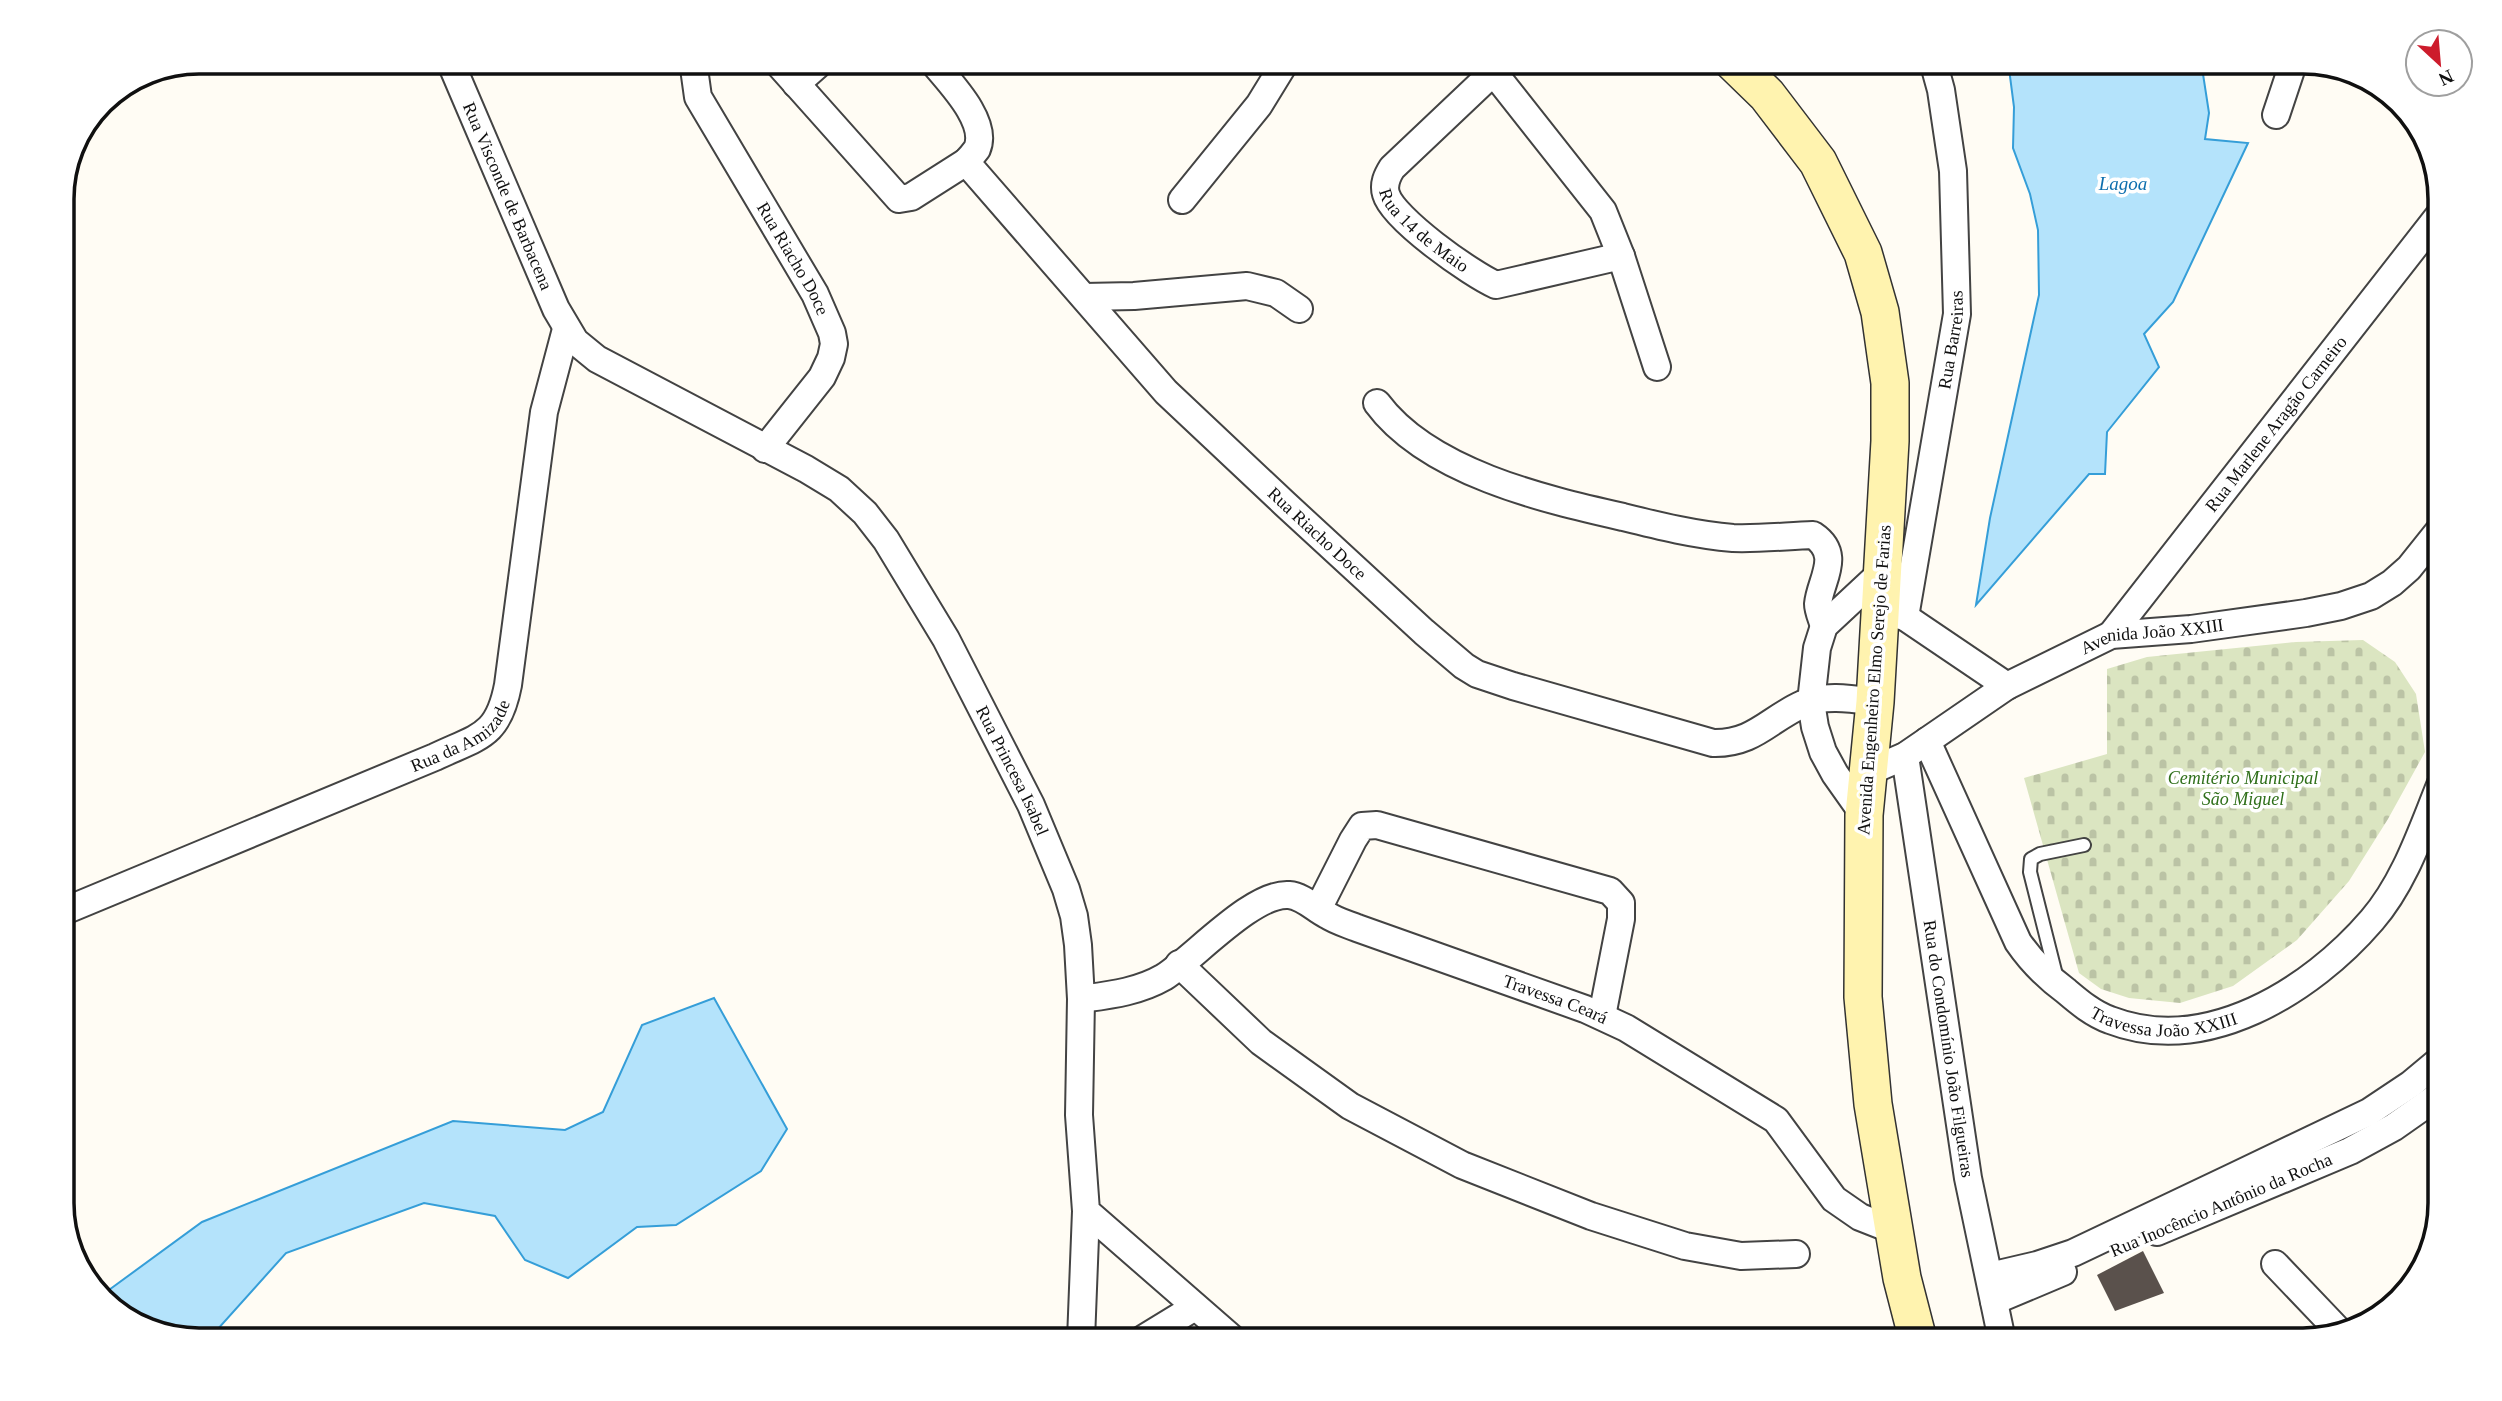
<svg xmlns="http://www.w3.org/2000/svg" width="2502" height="1401" font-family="'Times New Roman',serif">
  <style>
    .cemetery { fill: url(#cemetery-stones) }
    .water { fill: #b4e3fb; stroke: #359ed8; stroke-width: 2 }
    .building { fill: #5a514c }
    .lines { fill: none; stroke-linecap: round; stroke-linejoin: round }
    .service-casing { stroke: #434343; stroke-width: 16 }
    .minor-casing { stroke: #434343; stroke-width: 30 }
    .secondary-casing { stroke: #323232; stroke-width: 40 }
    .service { stroke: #fff; stroke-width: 12 }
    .minor { stroke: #fff; stroke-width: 26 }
    .secondary { stroke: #fff3af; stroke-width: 37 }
    .labels { text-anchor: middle; stroke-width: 7; stroke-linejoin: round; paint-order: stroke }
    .street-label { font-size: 18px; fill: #101010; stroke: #fff }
    .park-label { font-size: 18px; font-style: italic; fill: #2f6f1a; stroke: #fff }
    .water-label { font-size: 19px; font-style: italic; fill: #0e6fae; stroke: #fff }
    .rim { fill: none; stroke: #101010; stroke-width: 3.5 }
  </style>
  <defs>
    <pattern id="cemetery-stones" width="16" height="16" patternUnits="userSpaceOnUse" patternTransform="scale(1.75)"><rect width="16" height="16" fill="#dbe5c1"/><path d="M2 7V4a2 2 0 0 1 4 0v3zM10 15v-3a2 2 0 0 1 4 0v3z" fill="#bbc3a5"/></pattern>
  </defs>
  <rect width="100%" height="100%" fill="#fffcf4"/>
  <polygon class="cemetery" points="2363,640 2395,662 2416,694 2425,752 2388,819 2349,881 2297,940 2233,986 2180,1003 2129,998 2101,989 2079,973 2024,778 2107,754 2107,669 2147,657 2296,642"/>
  <g class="water">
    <polygon points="2008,61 2201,61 2209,113 2205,139 2248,143 2173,302 2144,334 2159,367 2107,432 2105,474 2089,474 1976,605 1990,518 2039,295 2038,230 2030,194 2013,148 2014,107"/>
    <polygon points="714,998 787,1129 761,1171 676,1225 637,1227 568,1278 525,1260 495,1216 424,1203 286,1253 208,1340 199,1340 130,1322 102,1295 202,1222 453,1121 565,1130 603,1112 642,1025"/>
  </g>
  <polygon class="building" points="2143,1251 2164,1293 2115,1311 2097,1275"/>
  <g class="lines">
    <defs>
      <polyline id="service" points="2057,979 2030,872 2031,859 2040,854 2084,845"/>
      <g id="minor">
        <path id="s1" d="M450,61l106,248 19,32 22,18 209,110 33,20 26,24 21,27 60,99 85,166 35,84 8,27 4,29 3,54 -2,116 7,96 148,129"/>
        <path id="s2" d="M693,61l5,36 117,197 17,39 2,11 -3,14 -9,19 -57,72"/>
        <polyline points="776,61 899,199 911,197 966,162"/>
        <path id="s3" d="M932,61c16,20 57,60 45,88 -3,4 -7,9 -11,13l200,230 119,112 139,128 40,34 13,8 36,12 200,57c41,1 56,-24 90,-39 21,-10 50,-5 72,-2"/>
        <path id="s4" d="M1505,61l-113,107c-5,8 -9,16 -6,26 7,25 85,80 110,91l125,-29"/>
        <polyline points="1494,73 1603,211 1621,256 1657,367"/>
        <polyline points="796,84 822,61"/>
        <polyline points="2276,115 2294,61"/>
        <polyline points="1182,200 1259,105 1286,61"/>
        <polyline points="1084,297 1134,296 1247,286 1276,293 1299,309"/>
        <path d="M1377,403c51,69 166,96 246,114 36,9 73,18 110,21 26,1 53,-2 80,-3 30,20 7,45 5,69 0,7 4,15 6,22"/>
        <path id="s5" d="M1881,611l24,6 52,-303 -4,-143 -12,-81 -8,-29"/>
        <polyline points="1905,617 2007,686"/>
        <path id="s6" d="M2111,635l329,-421"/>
        <path id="s7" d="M1927,741l91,201c13,19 29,35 48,49 13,11 27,23 44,29 96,37 201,-29 262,-100 33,-38 50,-91 69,-137"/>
        <path id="s8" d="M1905,756l63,422 34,162"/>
        <path id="s9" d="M1868,772l37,-16 102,-70 104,-51 80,-6 115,-16 35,-7 30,-10 21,-13 17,-15 32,-40"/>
        <polyline points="1864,815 1835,774 1823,752 1815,727 1811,702 1817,648 1824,626 1882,572"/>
        <polyline points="1318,909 1353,840 1362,826 1377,825 1610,891 1621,903 1621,919 1602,1016"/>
        <path id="s10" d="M62,912l373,-155c44,-21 63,-20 73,-72l36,-273 22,-83"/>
        <polyline points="1179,964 1261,1042 1350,1106 1462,1165 1591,1216 1685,1246 1741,1256 1796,1254"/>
        <path id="s11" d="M1081,999c29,-4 57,-7 83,-22 30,-19 89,-85 125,-82 14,1 26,14 38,20 9,6 20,9 30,13l228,81 41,19 150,92 58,79 26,18 33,13"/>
        <polyline points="2157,1232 2350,1151 2394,1127 2441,1094"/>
        <polyline points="2275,1264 2338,1330"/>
        <polyline points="1990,1276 2037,1265 2073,1253 2233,1177 2369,1112 2411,1084 2441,1059"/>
        <polyline points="1994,1301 2063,1272"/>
        <polyline points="1081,1340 1086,1211"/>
        <polyline points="1141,1340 1195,1307"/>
      </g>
      <polyline id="secondary" points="1732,61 1767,95 1818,162 1863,253 1880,312 1886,355 1890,383 1890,441 1875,702 1864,815 1863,997 1873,1104 1902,1278 1918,1340"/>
    </defs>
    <use href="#service" class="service-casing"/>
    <use href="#minor" class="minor-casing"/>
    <use href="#secondary" class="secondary-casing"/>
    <use href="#service" class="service"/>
    <use href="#minor" class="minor"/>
    <use href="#secondary" class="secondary"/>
  </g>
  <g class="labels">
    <g class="street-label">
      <text dy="6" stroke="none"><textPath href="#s1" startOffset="147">Rua Visconde de Barbacena</textPath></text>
      <text dy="6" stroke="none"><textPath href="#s4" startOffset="236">Rua 14 de Maio</textPath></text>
      <text dy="6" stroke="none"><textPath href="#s2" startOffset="224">Rua Riacho Doce</textPath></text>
      <text dy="6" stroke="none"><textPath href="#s5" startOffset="306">Rua Barreiras</textPath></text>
      <text dy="6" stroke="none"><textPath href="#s6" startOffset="268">Rua Marlene Aragão Carneiro</textPath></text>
      <text dy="6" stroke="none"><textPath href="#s3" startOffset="632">Rua Riacho Doce</textPath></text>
      <text dy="6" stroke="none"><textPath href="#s9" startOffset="320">Avenida João XXIII</textPath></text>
      <text transform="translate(1874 680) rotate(-86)" y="6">Avenida Engenheiro Elmo Serejo de Farias</text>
      <text dy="6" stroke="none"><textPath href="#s10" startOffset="438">Rua da Amizade</textPath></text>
      <text dy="6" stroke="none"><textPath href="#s1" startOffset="943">Rua Princesa Isabel</textPath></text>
      <text dy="6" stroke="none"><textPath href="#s11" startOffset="525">Travessa Ceará</textPath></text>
      <text dy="6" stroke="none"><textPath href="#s7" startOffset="397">Travessa João XXIII</textPath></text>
      <text dy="6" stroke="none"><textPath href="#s8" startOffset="296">Rua do Condomínio João Filgueiras</textPath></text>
      <text transform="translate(2221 1205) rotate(-23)" y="6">Rua Inocêncio Antônio da Rocha</text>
    </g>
    <g class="park-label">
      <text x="2243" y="784">Cemitério Municipal<tspan x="2243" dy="21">São Miguel</tspan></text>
    </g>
    <g class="water-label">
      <text x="2123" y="190">Lagoa</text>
    </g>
  </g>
  <path d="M0 0H2502V1401H0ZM199 74H2303A125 125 0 0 1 2428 199V1203A125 125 0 0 1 2303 1328H199A125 125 0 0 1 74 1203V199A125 125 0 0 1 199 74Z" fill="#fff" fill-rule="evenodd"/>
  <path class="rim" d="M199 74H2303A125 125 0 0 1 2428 199V1203A125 125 0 0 1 2303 1328H199A125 125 0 0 1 74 1203V199A125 125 0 0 1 199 74Z"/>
  <g transform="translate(2439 63) rotate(154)"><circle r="33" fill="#ffffff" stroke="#9f9f9f" stroke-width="2"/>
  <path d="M0-5L12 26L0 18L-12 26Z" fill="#cd1c2c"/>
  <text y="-10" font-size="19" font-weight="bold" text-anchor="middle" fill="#101010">N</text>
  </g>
</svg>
